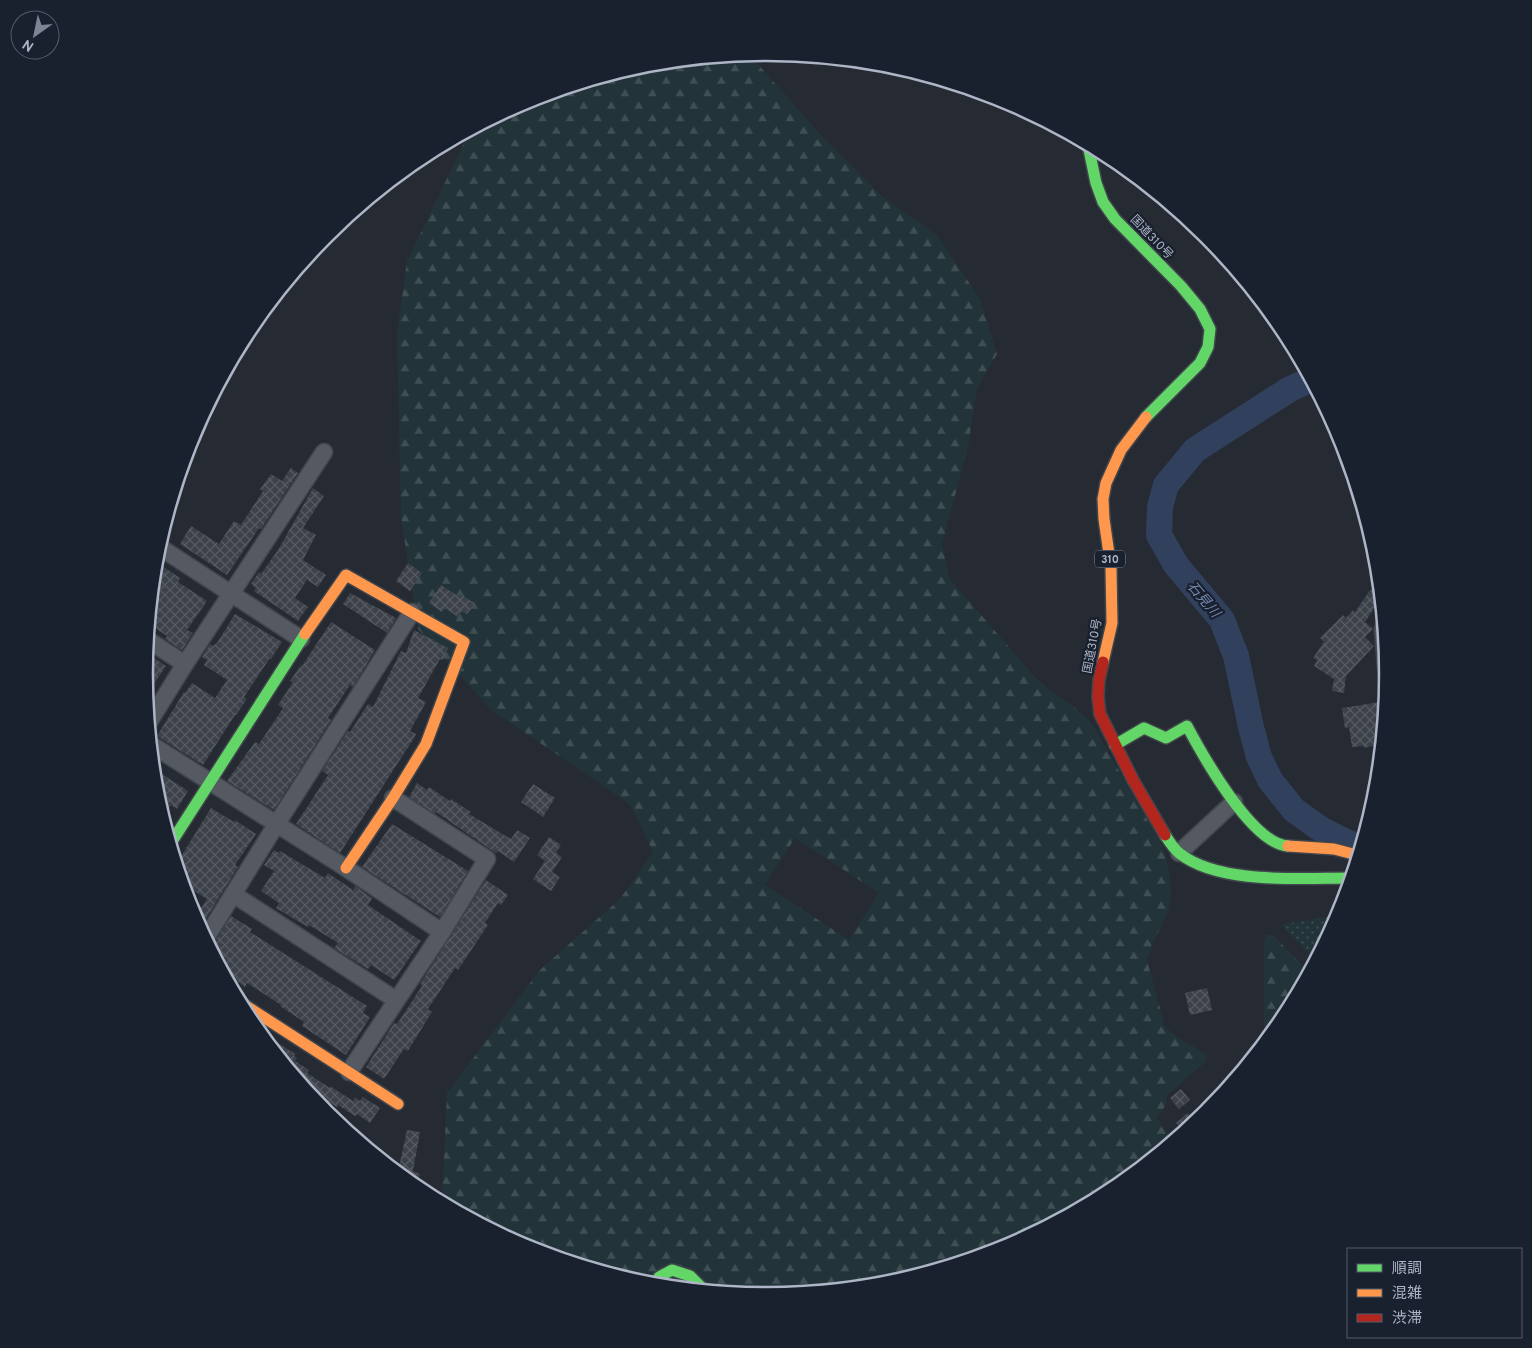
<svg xmlns="http://www.w3.org/2000/svg" width="1532" height="1348" font-family="Overpass,'Noto Sans JP',sans-serif">
  <style>
    .green { fill: url(#green-dots) }
    .forest { fill: url(#forest-firs); fill-rule: evenodd }
    .lines { fill: none; stroke-linecap: round; stroke-linejoin: round }
    .river { stroke: #31405d; stroke-width: 26 }
    .building { fill: url(#building-cross-hatch) }
    .street-casing { stroke: #41454c; stroke-width: 19 }
    .fast-casing { stroke: #41454c; stroke-width: 14 }
    .slow-casing { stroke: #41454c; stroke-width: 14 }
    .jam-casing { stroke: #41454c; stroke-width: 14 }
    .street { stroke: #545962; stroke-width: 16 }
    .fast { stroke: #63d668; stroke-width: 11 }
    .slow { stroke: #ff974d; stroke-width: 11 }
    .jam { stroke: #b3261e; stroke-width: 11 }
    .labels { text-anchor: middle; stroke-width: 4.5; stroke-linejoin: round; paint-order: stroke }
    .shield { fill: #19202e; stroke: #818898; stroke-width: 1 }
    .shield-label { font-size: 11px; font-weight: bold; fill: #adb5c6 }
    .street-label { font-size: 12px; fill: #adb5c6; stroke: #19202e }
    .water-label { font-size: 14px; font-style: italic; fill: #7489b0; stroke: #19202e }
    .rim { fill: none; stroke: #adb5c6; stroke-width: 2.5 }
  </style>
  <defs>
    <pattern id="green-dots" width="8" height="8" patternUnits="userSpaceOnUse" patternTransform="scale(1.25)"><rect width="8" height="8" fill="#223439"/><path d="M2 2h.1M6 6h.1" fill="none" stroke="#3f4f54" stroke-width="1.8" stroke-linecap="round"/></pattern>
    <pattern id="forest-firs" width="22" height="20" patternUnits="userSpaceOnUse" patternTransform="scale(1.25)"><rect width="22" height="20" fill="#223439"/><path d="M5 1l3.5 6h-7zM16 11l3.5 6h-7z" fill="#3f4f54"/></pattern>
    <pattern id="building-cross-hatch" width="8" height="8" patternUnits="userSpaceOnUse" patternTransform="scale(1.25)"><rect width="8" height="8" fill="#3d4149"/><path d="M0 0l8 8M0 8l8-8" fill="none" stroke="#565a62"/></pattern>
  </defs>
  <rect width="100%" height="100%" fill="#252a33"/>
  <polygon class="green" points="1338,915 1315,960 1283,927 1284,924"/>
  <g class="forest">
    <path d="M749,54l71,80 63,63 54,38 43,64 17,55 -20,34 -9,59 -26,97 7,34 85,98 18,16 20,13 20,19 70,121c7,21 12,43 6,65 -6,17 -16,32 -21,50l18,67 12,10 16,9 13,9v6l-39,34 -1,10 -9,12 7,12 9,11 -62,51 -107,57 -117,36 -121,11 -122,-12 -116,-35 -86,-46 5,-109 93,-123 80,-71 33,-47 -23,-48 -140,-95 -72,-80 -17,-112 -4,-183 10,-73 63,-130 58,-31 117,-36zM795,838l84,55 -30,47 -84,-55z"/>
    <polygon points="1266,935 1273,935 1308,971 1283,1020 1264,1042 1264,941"/>
  </g>
  <g class="lines">
    <polyline class="river" points="1310,380 1290,389 1195,450 1166,485 1160,507 1159,535 1176,565 1222,620 1236,656 1251,727 1259,757 1270,780 1294,810 1322,830 1348,843 1360,846"/>
  </g>
  <g class="building">
    <polygon points="291,468 298,473 261,529 259,528 227,575 180,544 191,526 219,544 234,521 241,525 263,491 260,489 271,474 282,481"/>
    <polygon points="313,488 324,496 303,528 316,535 303,560 326,575 318,587 307,580 295,598 308,607 298,621 254,591 256,588 251,584 259,572 261,574 278,550"/>
    <polygon points="156,562 180,578 178,582 207,601 187,630 193,633 182,650 165,639 167,636 149,624"/>
    <polygon points="408,563 422,573 410,591 396,581"/>
    <polygon points="1378,583 1380,599 1365,622 1373,629 1365,637 1374,646 1346,676 1344,693 1332,691 1334,679 1314,666 1317,660 1313,658 1324,642 1320,638 1343,615 1346,618 1353,610 1355,612 1368,593"/>
    <polygon points="441,585 459,597 461,594 475,604 467,614 462,611 458,617 445,608 442,612 429,603"/>
    <polygon points="350,593 396,618 387,633 343,604"/>
    <polygon points="235,614 282,642 271,659 270,658 244,697 247,699 236,715 235,715 203,765 157,736 184,692 185,693 192,683 215,698 227,680 204,665 207,660 202,657 210,644 213,646 217,643"/>
    <polygon points="331,622 375,650 353,687 350,685 328,718 331,720 274,810 227,781 255,742 259,744 283,708 278,705 293,682 290,681 301,665 302,666"/>
    <polygon points="414,630 448,648 443,660 440,659 418,698 426,702 410,731 416,734 414,738 340,853 296,824 328,775 322,771 348,731 350,732 368,704 373,707 401,651 406,653"/>
    <polygon points="147,653 166,666 152,687 145,683"/>
    <polygon points="1380,702 1382,714 1379,714 1382,729 1381,744 1364,748 1364,746 1352,747 1349,727 1345,728 1342,708"/>
    <polygon points="154,769 188,791 177,809 171,805 163,817 156,795"/>
    <polygon points="417,783 427,790 429,787 450,801 451,799 471,812 469,814 511,839 517,830 530,838 514,862 498,851 496,853 436,812 435,814 409,797"/>
    <polygon points="533,784 555,798 543,817 521,802"/>
    <polygon points="211,808 234,822 235,820 256,834 235,865 238,867 200,928 195,917 207,899 183,884 177,863"/>
    <polygon points="392,824 468,871 440,917 362,867"/>
    <polygon points="549,837 561,845 556,853 562,857 552,872 560,877 551,891 533,879 545,861 537,855"/>
    <polygon points="274,850 279,853 280,851 325,878 328,873 353,890 355,886 372,898 368,905 421,941 394,980 371,965 368,969 334,948 338,943 309,925 308,927 276,908 279,903 261,891 274,871 264,865"/>
    <polygon points="486,880 508,895 501,905 498,903 485,923 488,925 458,970 455,968 428,1009 432,1012 414,1041 408,1051 404,1049 384,1079 366,1067 394,1023 397,1024 422,986 420,984"/>
    <polygon points="231,916 252,929 250,932 367,1006 363,1013 370,1017 346,1055 302,1026 304,1022 280,1006 281,1005 247,983 245,987 225,973 211,947 214,943"/>
    <polygon points="1207,988 1212,1010 1190,1015 1185,993"/>
    <polygon points="266,1035 295,1054 294,1056 297,1058 295,1061 309,1070 307,1073 330,1088 330,1086 353,1101 355,1097 360,1101 363,1097 380,1108 370,1123 357,1114 355,1116 338,1105 337,1107 320,1096 317,1101 264,1037"/>
    <polygon points="1181,1089 1190,1100 1179,1109 1170,1098"/>
    <polygon points="1188,1113 1195,1122 1183,1132 1176,1123"/>
    <polygon points="407,1130 420,1132 413,1171 420,1174 416,1187 388,1164 399,1167"/>
  </g>
  <g class="lines">
    <defs>
      <g id="street">
        <polyline points="158,546 301,639"/>
        <polyline points="1383,629 1387,679"/>
        <polyline points="148,640 185,664"/>
        <polyline points="149,722 185,664 324,452"/>
        <polyline points="152,745 346,868 442,932"/>
        <polyline points="1179,853 1234,802"/>
        <polyline points="233,894 396,1000"/>
        <polyline points="206,938 276,825 412,612"/>
        <polyline points="349,1072 442,932 487,859 393,798"/>
      </g>
      <g id="fast">
        <polyline points="1088,145 1096,183 1103,202 1115,219 1181,286 1200,309 1210,329 1208,347 1200,363 1146,417"/>
        <path d="M1115,745l29,-17 22,10 21,-12c16,30 65,118 101,120"/>
        <path d="M1165,835c4,6 8,13 14,18 40,32 123,25 172,25"/>
        <polyline points="171,843 305,634"/>
        <polyline points="655,1285 659,1277 672,1270 690,1276 703,1289"/>
      </g>
      <g id="slow">
        <polyline points="305,634 346,575 464,642 426,744 393,798 346,868"/>
        <polyline points="1103,662 1112,623 1111,568 1104,519 1103,499 1106,483 1121,450 1146,417"/>
        <polyline points="1288,846 1334,849 1357,855"/>
        <polyline points="240,1002 398,1104"/>
      </g>
      <polyline id="jam" points="1103,662 1099,680 1098,697 1100,714 1133,780 1165,835"/>
    </defs>
    <use href="#street" class="street-casing"/>
    <use href="#fast" class="fast-casing"/>
    <use href="#slow" class="slow-casing"/>
    <use href="#jam" class="jam-casing"/>
    <use href="#street" class="street"/>
    <use href="#fast" class="fast"/>
    <use href="#slow" class="slow"/>
    <use href="#jam" class="jam"/>
  </g>
  <g class="labels">
    <rect class="shield" x="1095" y="550.5" width="30" height="17" rx="4"/>
    <g class="shield-label">
      <text x="1110" y="563">310</text>
    </g>
    <g class="street-label">
      <text transform="translate(1152 237) rotate(46)" y="4">国道310号</text>
      <text transform="translate(1092 646) rotate(-79)" y="4">国道310号</text>
    </g>
    <g class="water-label">
      <text transform="translate(1204 599) rotate(50)" y="5">石見川</text>
    </g>
  </g>
  <path d="M0 0H1532V1348H0ZM153 674a613 613 0 1 1 1226 0a613 613 0 1 1-1226 0Z" fill="#19202e" fill-rule="evenodd"/>
  <path class="rim" d="M153 674a613 613 0 1 1 1226 0a613 613 0 1 1-1226 0Z"/>
  <rect x="1347" y="1248" width="175" height="90" fill="#19202e" stroke="#545c6b"/>
  <rect x="1357" y="1264" width="25" height="8" fill="#63d668" stroke="#545c6b"/>
  <text x="1392" y="1273" font-size="15" fill="#adb5c6">順調</text>
  <rect x="1357" y="1289" width="25" height="8" fill="#ff974d" stroke="#545c6b"/>
  <text x="1392" y="1298" font-size="15" fill="#adb5c6">混雑</text>
  <rect x="1357" y="1314" width="25" height="8" fill="#b3261e" stroke="#545c6b"/>
  <text x="1392" y="1323" font-size="15" fill="#adb5c6">渋滞</text>
  <g transform="translate(35 35) rotate(213)"><circle r="24" fill="#19202e" stroke="#545c6b"/>
  <path d="M0-4L9 19L0 12L-9 19Z" fill="#7d8493"/>
  <text y="-8" font-size="14" font-weight="bold" text-anchor="middle" fill="#adb5c6">N</text>
  </g>
</svg>
